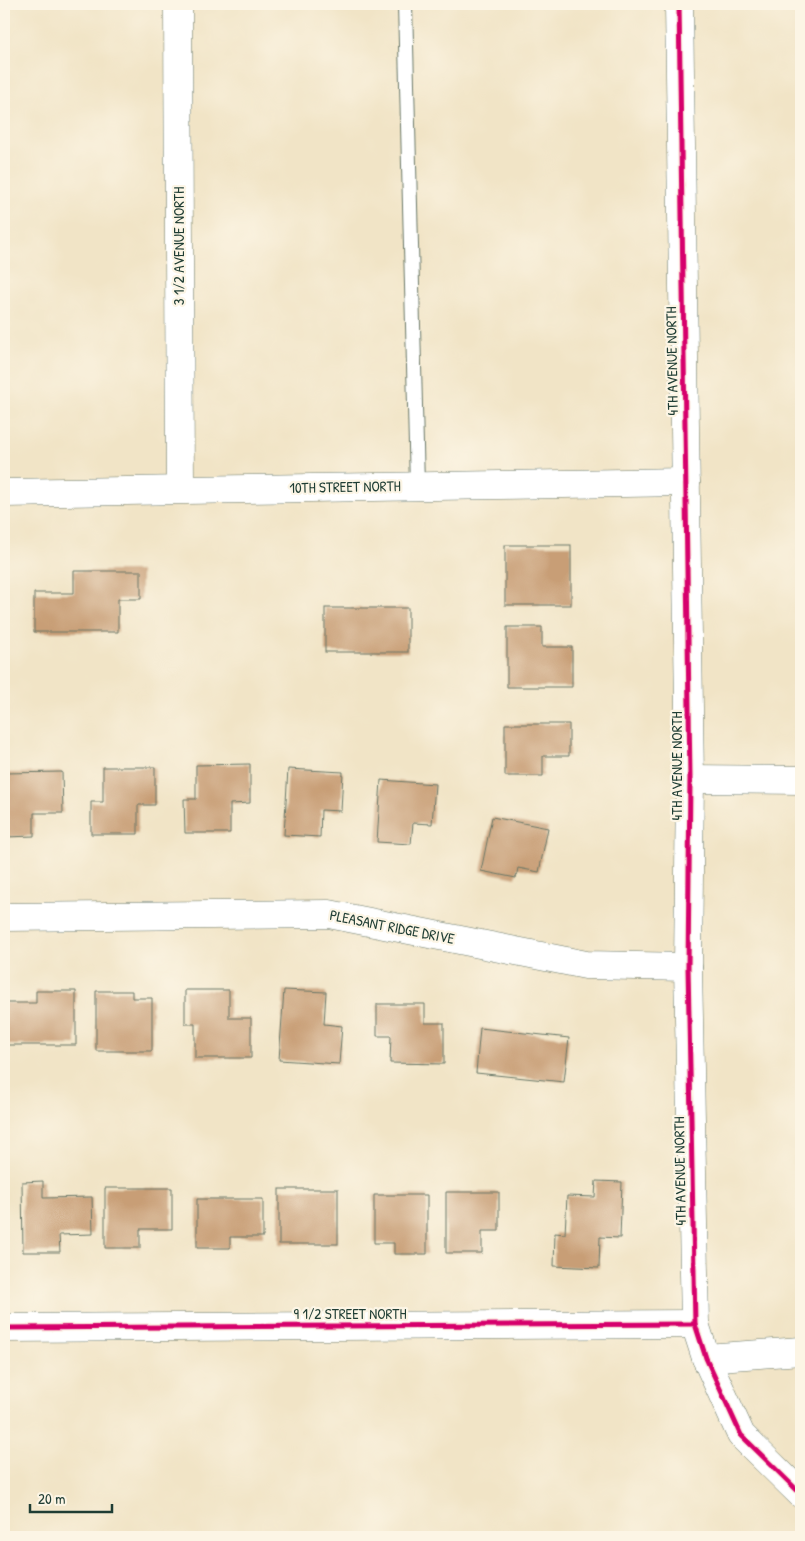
<svg xmlns="http://www.w3.org/2000/svg" width="805" height="1541" font-family="'Patrick Hand',sans-serif">
  <style>
    .building { fill: #c89e76 }
    .lines { fill: none; stroke-linecap: round; stroke-linejoin: round }
    .lane-casing { stroke: #687767; stroke-width: 16 }
    .street-casing { stroke: #687767; stroke-width: 29 }
    .secondary-casing { stroke: #687767; stroke-width: 29 }
    .lane { stroke: #fff; stroke-width: 14 }
    .street { stroke: #fff; stroke-width: 28 }
    .secondary { stroke: #fff; stroke-width: 28 }
    .cycleway-casing { stroke: #fcf5e5; stroke-width: 8 }
    .cycleway { stroke: #d6006c; stroke-width: 5 }
    .labels { text-anchor: middle; stroke-width: 4.5; stroke-linejoin: round; paint-order: stroke }
    .street-label { font-size: 15px; fill: #1f3d34; stroke: #fcf5e5 }
  </style>
  <rect width="100%" height="100%" fill="#fcf5e5"/>
  <filter id="ink" filterUnits="userSpaceOnUse"><feTurbulence type="fractalNoise" baseFrequency=".02" numOctaves="2"/><feDisplacementMap in="SourceGraphic" scale="10" xChannelSelector="R" yChannelSelector="G"/><feConvolveMatrix kernelMatrix="1 2 1 2 8 2 1 2 1" color-interpolation-filters="sRGB"/></filter>
  <filter id="wash" filterUnits="userSpaceOnUse"><feTurbulence type="fractalNoise" baseFrequency=".0096" numOctaves="4" result="noise"/><feDisplacementMap in="SourceGraphic" scale="20" xChannelSelector="R" yChannelSelector="G"/><feGaussianBlur stdDeviation="1.12" result="paint"/><feColorMatrix in="noise" values="0 0 0 0 0 0 0 0 0 0 0 0 0 0 0 0 0 1.4 0 .05"/><feComposite in="paint" operator="in"/></filter>
  <g filter="url(#wash)">
    <rect width="100%" height="100%" fill="#f1e4c6"/>
    <g id="blocks">
      <g class="building">
        <rect x="505" y="545" width="66" height="60"/>
        <polygon points="74,571 141,571 141,599 118,599 118,632 34,632 34,593 74,593"/>
        <rect x="325" y="608" width="83" height="44"/>
        <polygon points="507,627 542,627 542,647 572,647 572,687 507,687"/>
        <polygon points="505,724 569,724 569,756 543,756 543,776 505,776"/>
        <polygon points="250,764 250,803 230,804 230,833 185,833 184,799 196,799 196,765"/>
        <polygon points="103,767 155,767 155,805 138,805 138,834 91,834 91,802 103,802"/>
        <polygon points="288,769 343,772 341,811 321,810 320,837 284,835"/>
        <polygon points="62,772 63,813 34,813 34,836 6,837 5,773"/>
        <polygon points="381,780 435,784 432,824 413,823 411,844 377,842"/>
        <polygon points="492,817 548,828 539,872 518,868 516,878 481,871"/>
        <polygon points="185,990 229,990 229,1018 251,1018 251,1058 195,1058 195,1024 185,1024"/>
        <polygon points="284,990 326,992 324,1024 342,1026 339,1064 279,1060"/>
        <polygon points="36,991 76,991 76,1045 4,1045 4,1003 36,1003"/>
        <polygon points="96,991 132,991 132,998 152,998 152,1051 96,1051"/>
        <polygon points="377,1004 425,1004 425,1023 444,1023 444,1064 390,1063 391,1036 377,1036"/>
        <polygon points="480,1028 569,1038 564,1082 476,1073"/>
        <polygon points="43,1181 43,1198 92,1197 93,1234 59,1235 60,1252 23,1252 22,1182"/>
        <polygon points="596,1181 622,1182 620,1238 600,1237 599,1268 554,1266 555,1233 565,1234 567,1196 595,1197"/>
        <polygon points="105,1188 172,1188 172,1229 140,1229 140,1248 105,1248"/>
        <rect x="279" y="1189" width="59" height="55"/>
        <polygon points="446,1192 499,1192 499,1231 482,1231 482,1253 446,1253"/>
        <polygon points="374,1195 427,1195 427,1254 394,1254 394,1243 374,1243"/>
        <polygon points="197,1199 263,1199 263,1237 230,1237 230,1248 197,1248"/>
      </g>
    </g>
  </g>
  <g filter="url(#ink)">
    <use href="#blocks" fill-opacity="0" stroke="#687767" stroke-width="1"/>
    <g class="lines">
      <defs>
        <polyline id="lane" points="405,4 417,486"/>
        <g id="street">
          <polyline points="178,4 180,489"/>
          <polyline points="4,493 686,482"/>
          <polyline points="690,779 801,780"/>
          <polyline points="4,917 329,914 586,965 688,967"/>
          <polyline points="4,1328 695,1324"/>
          <polyline points="706,1358 801,1351"/>
        </g>
        <polyline id="secondary" points="679,4 690,779 688,967 695,1324 706,1358 741,1435 801,1494"/>
      </defs>
      <use href="#lane" class="lane-casing"/>
      <use href="#street" class="street-casing"/>
      <use href="#secondary" class="secondary-casing"/>
      <use href="#lane" class="lane"/>
      <use href="#street" class="street"/>
      <use href="#secondary" class="secondary"/>
      <defs>
        <g id="cycleway">
          <polyline points="679,4 690,779 688,967 695,1324 706,1358 741,1435 801,1494"/>
          <polyline points="4,1328 695,1324"/>
        </g>
      </defs>
      <use href="#cycleway" class="cycleway-casing"/>
      <use href="#cycleway" class="cycleway"/>
    </g>
  </g>
  <g class="labels">
    <g class="street-label">
      <text transform="translate(179 246) rotate(-90)" y="5">3 1/2 AVENUE NORTH</text>
      <text transform="translate(672 361) rotate(-91)" y="5">4TH AVENUE NORTH</text>
      <text transform="translate(345 487) rotate(-1)" y="5">10TH STREET NORTH</text>
      <text transform="translate(677 766) rotate(-90)" y="5">4TH AVENUE NORTH</text>
      <text transform="translate(392 927) rotate(11)" y="5">PLEASANT RIDGE DRIVE</text>
      <text transform="translate(680 1171) rotate(-91)" y="5">4TH AVENUE NORTH</text>
      <text x="350" y="1319">9 1/2 STREET NORTH</text>
    </g>
  </g>
  <rect width="805" height="1541" fill="none" stroke="#fcf5e5" stroke-width="20"/>
  <path d="M30 1504v8h82v-8" fill="none" stroke="#1f3d34" stroke-width="2.5"/>
  <text x="38" y="1504" font-size="15" fill="#1f3d34" stroke="#fcf5e5" stroke-width="4" paint-order="stroke">20 m</text>
</svg>
